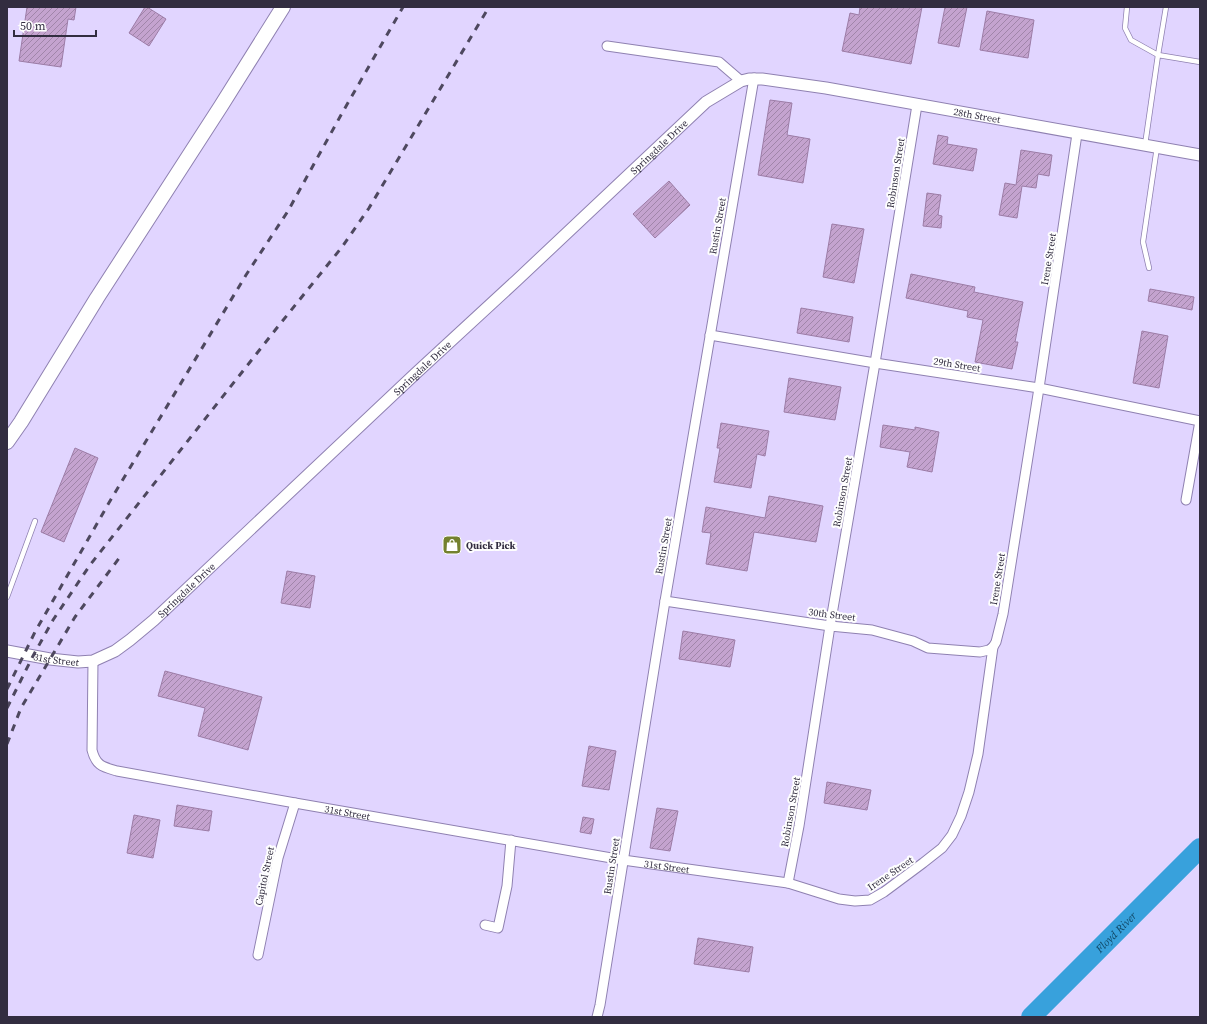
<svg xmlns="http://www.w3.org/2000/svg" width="1207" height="1024" font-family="'Source Serif 4',serif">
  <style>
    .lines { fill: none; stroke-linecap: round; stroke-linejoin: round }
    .river { stroke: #38a1dc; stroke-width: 20 }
    .building { fill: url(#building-hatch); stroke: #9c7ca6 }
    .service-casing { stroke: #8f81b1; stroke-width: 6 }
    .minor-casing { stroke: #8f81b1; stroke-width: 11 }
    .tertiary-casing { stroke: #8f81b1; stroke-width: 13 }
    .primary-casing { stroke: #8f81b1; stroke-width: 16 }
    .service { stroke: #fff; stroke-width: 4.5 }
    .minor { stroke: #fff; stroke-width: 9 }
    .tertiary { stroke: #fff; stroke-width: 11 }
    .primary { stroke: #fff; stroke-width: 14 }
    .rail { stroke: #4e485f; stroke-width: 3; stroke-dasharray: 7 7; stroke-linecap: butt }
    .labels { text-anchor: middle; stroke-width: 4; stroke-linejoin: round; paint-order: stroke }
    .street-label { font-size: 10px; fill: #322d40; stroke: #fefefe }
    .poi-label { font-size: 10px; font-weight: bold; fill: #322d40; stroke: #fefefe; text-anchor: start }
    .water-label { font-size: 11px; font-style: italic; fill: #114968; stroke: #fefefe }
  </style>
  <defs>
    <pattern id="building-hatch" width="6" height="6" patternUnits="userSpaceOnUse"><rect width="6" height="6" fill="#c4a3cf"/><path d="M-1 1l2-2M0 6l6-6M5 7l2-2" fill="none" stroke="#a085a9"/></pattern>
  </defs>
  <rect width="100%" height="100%" fill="#e1d5ff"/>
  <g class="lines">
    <path class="river" id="s1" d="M1031,1017l169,-169"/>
  </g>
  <g class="building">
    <polygon points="27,7 76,7 74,20 68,19 61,67 19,61"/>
    <polygon points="145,7 147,7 166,19 149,46 129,33"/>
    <polygon points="860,7 922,7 911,64 842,51 850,13 859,15"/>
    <polygon points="945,7 967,7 959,47 938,43"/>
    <polygon points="987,11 1034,20 1028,58 980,50"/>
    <polygon points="770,100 792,103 787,135 810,139 803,183 758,175"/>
    <polygon points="938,135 948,137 947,144 977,149 973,171 933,164"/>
    <polygon points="1021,150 1052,155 1049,176 1038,174 1036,188 1022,186 1017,218 999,215 1005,183 1016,185"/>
    <polygon points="669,181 690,205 655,238 633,214"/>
    <polygon points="927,193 941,195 938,215 942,216 941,228 923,226"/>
    <polygon points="832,224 864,229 854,283 823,277"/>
    <polygon points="911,274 975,287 974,292 1023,302 1015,342 1018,342 1012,369 975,362 983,320 967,317 968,311 906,298"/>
    <polygon points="1150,289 1194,297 1192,310 1148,301"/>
    <polygon points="801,308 853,317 849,342 797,333"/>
    <polygon points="1142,331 1168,336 1159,388 1133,383"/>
    <polygon points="789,378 841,387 835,420 784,412"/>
    <polygon points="721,423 769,431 765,456 757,454 751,488 714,482 720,448 717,448"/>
    <polygon points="883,425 915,430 915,427 939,432 932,472 907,467 910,452 880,447"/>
    <polygon points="75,448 98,458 64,542 41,532"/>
    <polygon points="769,496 823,506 816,542 754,532 747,571 706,564 711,533 702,532 706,507 765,518"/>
    <polygon points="287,571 315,576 310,608 281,603"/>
    <polygon points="683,631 735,640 730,667 679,659"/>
    <polygon points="165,671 262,697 248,750 198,736 205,708 158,696"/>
    <polygon points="589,746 616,751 609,790 582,786"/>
    <polygon points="827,782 871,790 867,810 824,803"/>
    <polygon points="177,805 212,811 209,831 174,826"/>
    <polygon points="657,808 678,811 670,851 650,848"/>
    <polygon points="134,815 160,820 153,858 127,853"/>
    <polygon points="583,817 594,819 591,834 580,832"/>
    <polygon points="698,938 753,947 749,972 694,964"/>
  </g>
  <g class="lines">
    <defs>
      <g id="service">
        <polyline points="1127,7 1125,28 1131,40 1158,55 1166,7"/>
        <polyline points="1145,145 1158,55 1200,62"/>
        <polyline points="1149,268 1143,242 1157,147"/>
        <polyline points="7,597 35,521"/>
      </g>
      <g id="minor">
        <polyline points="607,46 719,62 741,81"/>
        <polyline points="710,335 875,363 1039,388 1200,421"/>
        <polyline points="1186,500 1200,421"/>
        <polyline points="665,601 830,626 872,630 913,641 928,648 980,652 989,650 993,647"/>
        <path id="s2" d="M93,661l-1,89c4,16 11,17 25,21l178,32 328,57 165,23 51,16 16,2 15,-1 14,-8 39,-29 19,-15 10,-13 9,-19 8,-24 9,-38 15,-107 3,-5 7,-28 36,-226 38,-254"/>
        <polyline points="788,883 799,826 830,626 875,363 917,105"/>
        <polyline points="485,925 498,928 507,886 511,840"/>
        <polyline points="258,955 278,858 295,803"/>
        <polyline points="597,1017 600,1005 665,601 754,78"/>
      </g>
      <g id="tertiary">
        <path id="s3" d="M7,651l43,8 28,3 15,-1 22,-10 15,-11 24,-20 261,-246 102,-94 189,-178 35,-21 8,-2h13l64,9 374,67"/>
      </g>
      <polyline id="primary" points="7,442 21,422 97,298 221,106 283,7"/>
    </defs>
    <use href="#service" class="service-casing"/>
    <use href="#minor" class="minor-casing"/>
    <use href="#tertiary" class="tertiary-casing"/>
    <use href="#primary" class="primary-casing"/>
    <use href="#service" class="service"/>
    <use href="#minor" class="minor"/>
    <use href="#tertiary" class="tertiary"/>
    <use href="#primary" class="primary"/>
    <g class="rail">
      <polyline points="7,689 35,632 110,501 246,275 288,211 341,115 403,7"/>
      <polyline points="7,708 33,656 53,620 90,565 276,329 342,247 369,208 489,7"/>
      <polyline points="7,744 21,708 75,617 120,557"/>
    </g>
  </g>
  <defs>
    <symbol id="shop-square" viewBox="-11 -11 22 22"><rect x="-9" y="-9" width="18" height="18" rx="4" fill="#74812f" stroke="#fefefe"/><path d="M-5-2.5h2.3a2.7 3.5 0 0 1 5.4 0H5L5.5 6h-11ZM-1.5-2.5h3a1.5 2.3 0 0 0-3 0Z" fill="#fff"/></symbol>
  </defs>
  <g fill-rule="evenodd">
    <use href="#shop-square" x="441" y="534" width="22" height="22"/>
  </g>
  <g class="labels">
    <g class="street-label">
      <text dy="4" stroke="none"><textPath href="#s3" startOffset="1198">28th Street</textPath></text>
      <text dy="4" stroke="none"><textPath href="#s3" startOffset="853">Springdale Drive</textPath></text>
      <text transform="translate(895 173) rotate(-81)" y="4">Robinson Street</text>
      <text transform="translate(717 226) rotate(-80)" y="4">Rustin Street</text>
      <text transform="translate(1048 259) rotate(-81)" y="4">Irene Street</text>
      <text transform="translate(957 364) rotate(9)" y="4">29th Street</text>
      <text dy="4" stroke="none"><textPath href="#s3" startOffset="529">Springdale Drive</textPath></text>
      <text transform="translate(842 492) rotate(-80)" y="4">Robinson Street</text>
      <text transform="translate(663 546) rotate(-80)" y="4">Rustin Street</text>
      <text transform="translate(997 579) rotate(-81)" y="4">Irene Street</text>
      <text dy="4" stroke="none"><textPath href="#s3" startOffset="205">Springdale Drive</textPath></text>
      <text transform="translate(832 614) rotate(7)" y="4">30th Street</text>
      <text dy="4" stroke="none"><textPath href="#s3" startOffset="50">31st Street</textPath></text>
      <text dy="4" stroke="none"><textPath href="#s2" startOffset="358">31st Street</textPath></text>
      <text transform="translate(790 812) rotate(-80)" y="4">Robinson Street</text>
      <text transform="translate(611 866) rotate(-81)" y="4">Rustin Street</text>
      <text dy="4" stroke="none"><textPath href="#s2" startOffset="682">31st Street</textPath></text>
      <text transform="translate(890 873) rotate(-34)" y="4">Irene Street</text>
      <text transform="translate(264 876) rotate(-78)" y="4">Capitol Street</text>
    </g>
    <g class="poi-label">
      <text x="466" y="549">Quick Pick</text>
    </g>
    <g class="water-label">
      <text dy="4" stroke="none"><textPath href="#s1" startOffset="120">Floyd River</textPath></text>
    </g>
  </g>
  <rect width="1207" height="1024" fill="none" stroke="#322d40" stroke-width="16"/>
  <path d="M14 30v6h82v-6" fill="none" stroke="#322d40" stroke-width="2"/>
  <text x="20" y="30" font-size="12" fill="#322d40" stroke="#fefefe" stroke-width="3" paint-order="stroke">50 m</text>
</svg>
